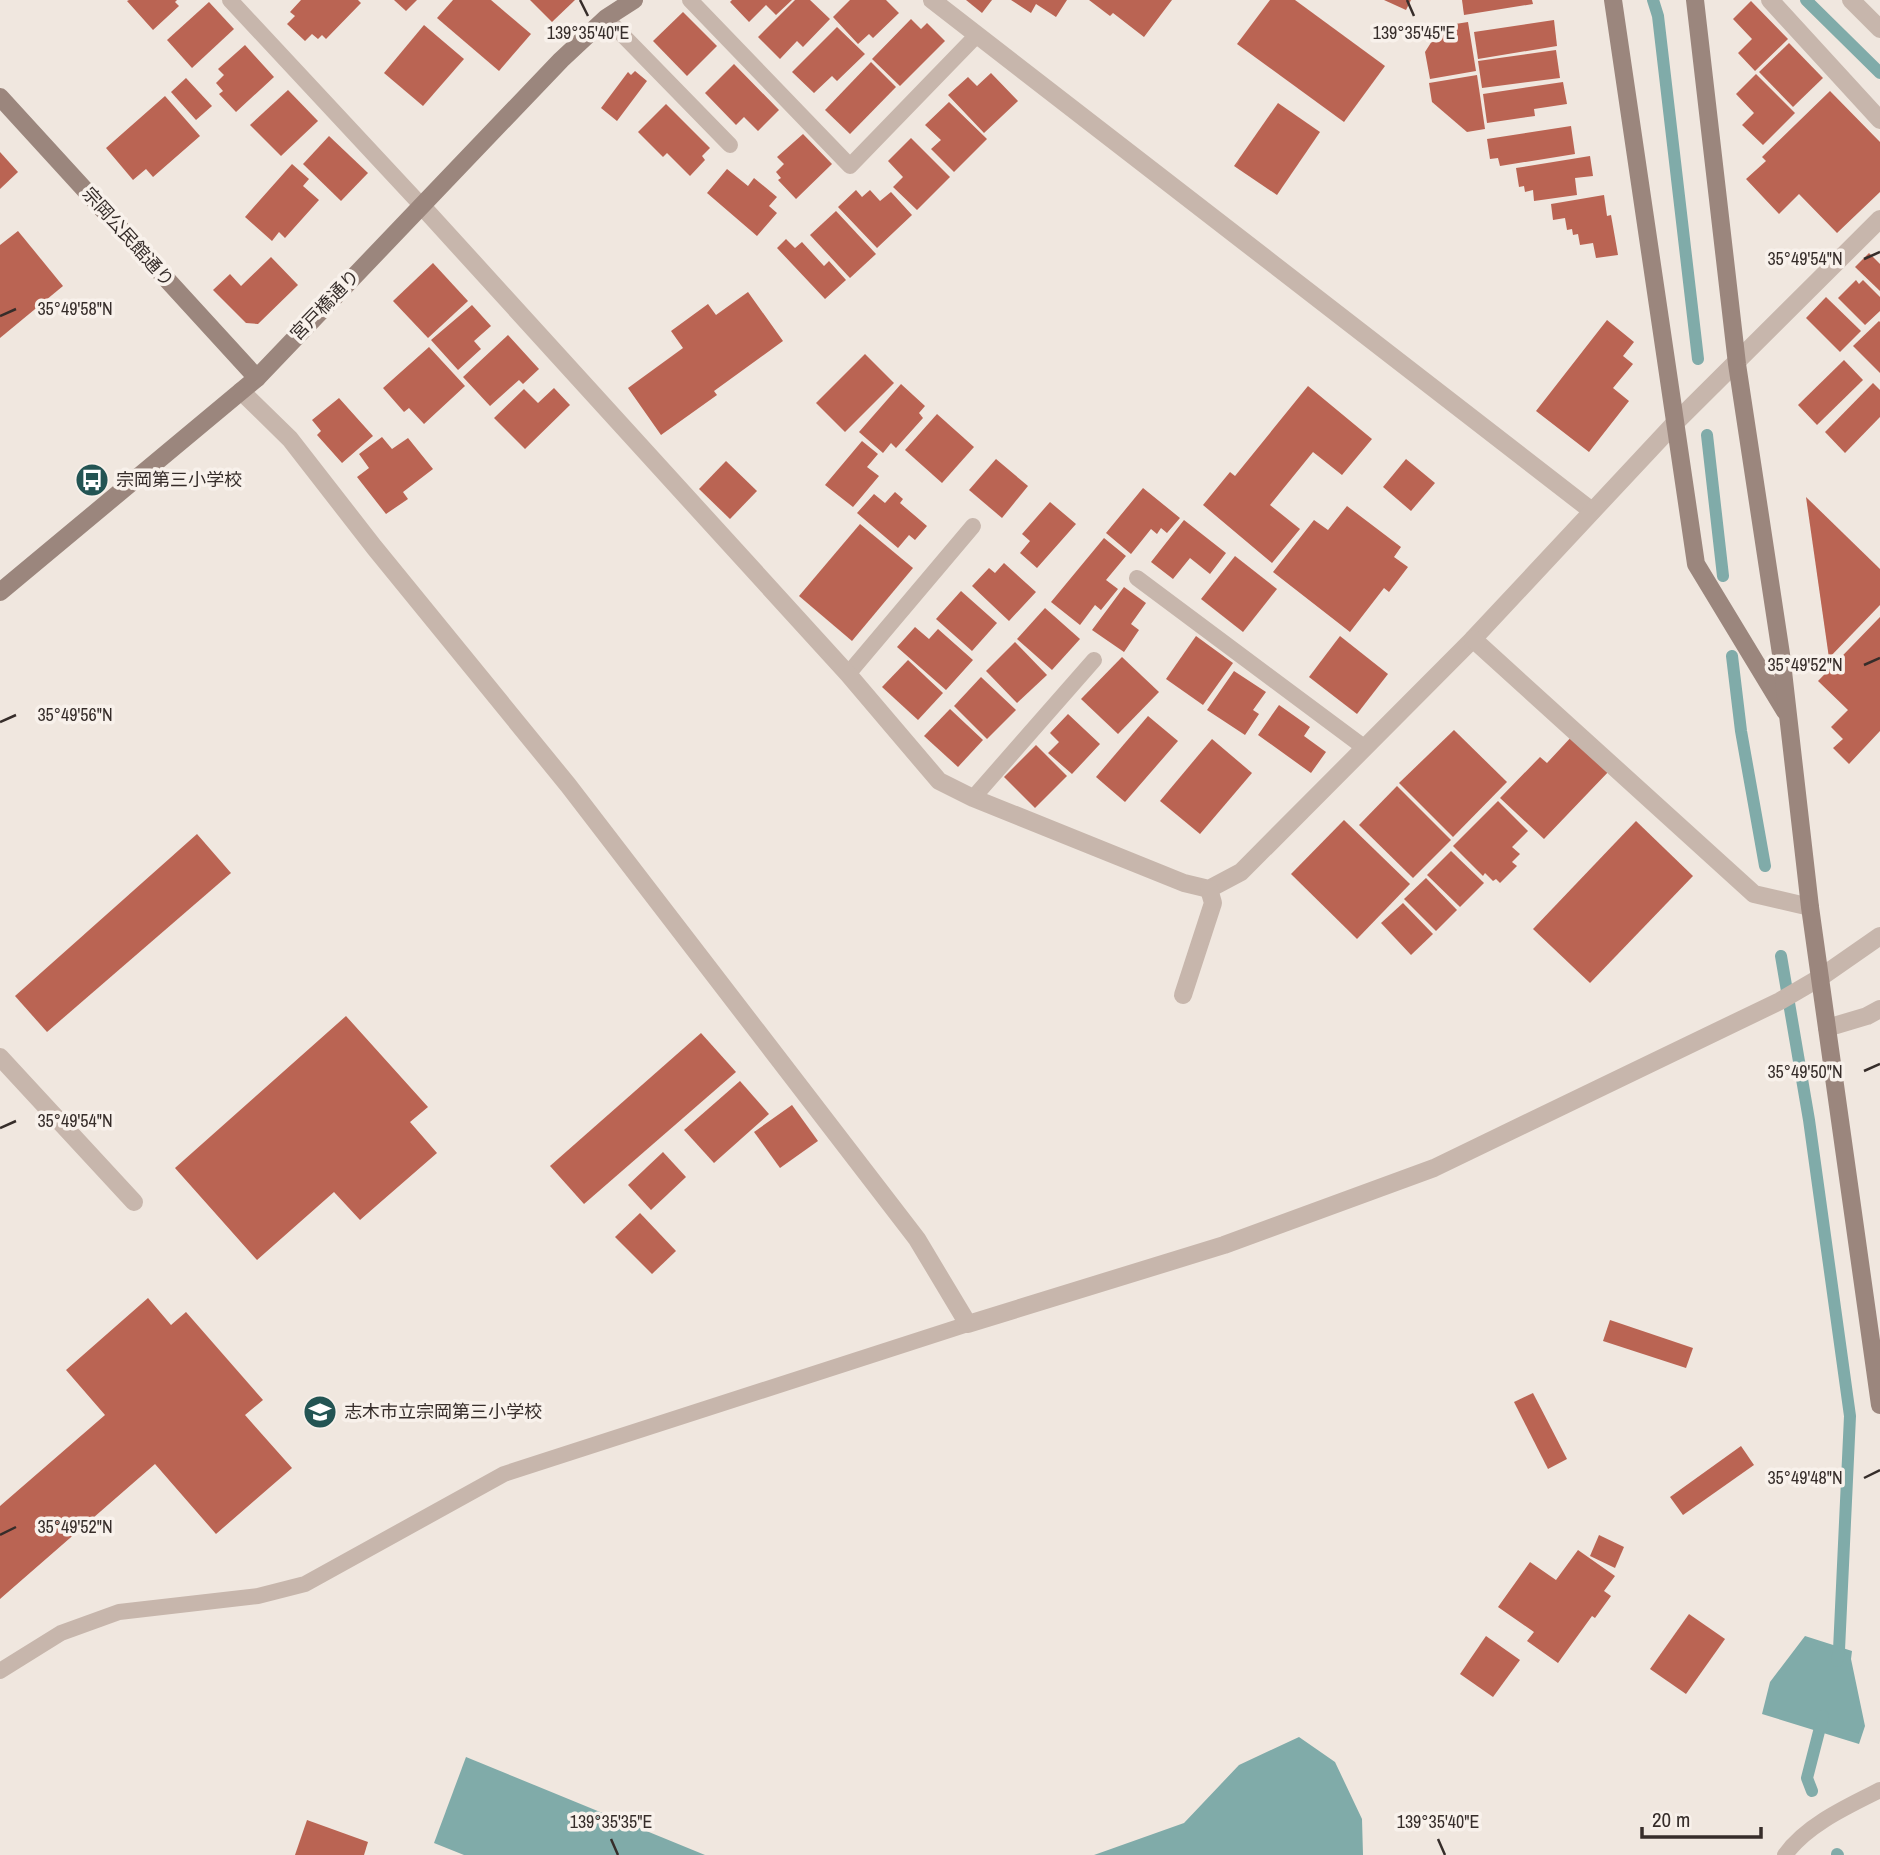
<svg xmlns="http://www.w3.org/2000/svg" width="1880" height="1855" font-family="'Archivo Narrow','Noto Sans JP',sans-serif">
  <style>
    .water { fill: #80aba9 }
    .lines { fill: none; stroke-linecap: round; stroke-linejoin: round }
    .stream { stroke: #80aba9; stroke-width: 12 }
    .building { fill: #ba6453 }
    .lane { stroke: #c7b6ac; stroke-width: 16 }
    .street { stroke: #c7b6ac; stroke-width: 18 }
    .secondary { stroke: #9b867d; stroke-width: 18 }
    .ticks { fill: none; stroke: #362d2a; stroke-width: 2.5 }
    .labels { text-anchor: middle; stroke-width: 7; stroke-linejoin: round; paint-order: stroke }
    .street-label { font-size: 18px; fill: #362d2a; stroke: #f8f1eb }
    .poi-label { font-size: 18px; fill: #362d2a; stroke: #f8f1eb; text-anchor: start }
    .ticks-label { font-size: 18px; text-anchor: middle; fill: #362d2a; stroke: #f8f1eb; stroke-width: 7; stroke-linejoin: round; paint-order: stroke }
  </style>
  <rect width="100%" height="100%" fill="#f0e7df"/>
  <g class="water">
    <polygon points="1805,1636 1852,1651 1851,1659 1865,1726 1859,1744 1762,1714 1770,1682"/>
    <polygon points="1299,1737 1335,1762 1362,1819 1363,1855 1094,1855 1184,1823 1239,1765"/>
    <polygon points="466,1757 705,1855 464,1855 434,1843"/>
  </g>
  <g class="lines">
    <g class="stream">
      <polyline points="1653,0 1658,16 1698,359"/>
      <polyline points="1806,0 1880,73"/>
      <polyline points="1707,435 1723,576"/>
      <polyline points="1732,656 1741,731 1765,866"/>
      <polyline points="1781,956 1809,1120 1850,1416 1839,1650 1837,1661"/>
      <polyline points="1812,1791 1807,1778 1823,1716"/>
      <polyline points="1837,1854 1838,1855"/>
    </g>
  </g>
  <g class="building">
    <polygon points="129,0 177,0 175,2 179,6 153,30 127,1"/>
    <polygon points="301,0 358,0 361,3 326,39 322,35 318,39 312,34 305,41 287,24 295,16 290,12"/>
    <polygon points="394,0 417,0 406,11"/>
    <polygon points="453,0 491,0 531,34 499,71 437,18"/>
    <polygon points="530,0 575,0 552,22"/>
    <polygon points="732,0 792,0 776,15 766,5 749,22 730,2"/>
    <polygon points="795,0 810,0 830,19 803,47 797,41 780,59 758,37"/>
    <polygon points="850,0 886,0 899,13 873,38 869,34 858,44 833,17"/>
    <polygon points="966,0 992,0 982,13"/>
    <polygon points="1011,0 1067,0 1056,17 1036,4 1031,13"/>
    <polygon points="1089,0 1172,0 1144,37 1113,13 1110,16"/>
    <polygon points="1270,0 1295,0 1385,66 1344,122 1237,44"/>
    <polygon points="1384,0 1411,0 1406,10"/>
    <polygon points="1462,0 1532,0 1533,4 1464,15"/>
    <polygon points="1751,1 1788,39 1755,71 1738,53 1752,39 1733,19"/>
    <polygon points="209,2 234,29 192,68 167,40"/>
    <polygon points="683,12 717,46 687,76 653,41"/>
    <polygon points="911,19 921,29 927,23 945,41 900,86 872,59"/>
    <polygon points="1554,20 1557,46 1478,59 1474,32"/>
    <polygon points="1468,22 1476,71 1430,79 1425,52 1439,30 1450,28 1449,25"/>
    <polygon points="424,25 464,59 423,106 384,73"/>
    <polygon points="837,27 865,54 837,81 832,76 814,93 792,72"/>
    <polygon points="1789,43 1823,78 1793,107 1759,72"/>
    <polygon points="245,45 274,77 236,112 219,94 223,91 216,83 224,75 218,69"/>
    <polygon points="1556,50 1560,78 1482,88 1478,61"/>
    <polygon points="871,62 896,87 850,134 825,110"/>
    <polygon points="734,64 779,110 758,131 744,117 736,125 705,93"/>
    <polygon points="635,71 647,81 617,121 601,108 628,72 631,75"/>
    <polygon points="991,73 1018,101 984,133 948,95 968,77 977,86"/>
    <polygon points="1756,74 1795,113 1763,145 1742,125 1754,113 1736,94"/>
    <polygon points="1477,75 1485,129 1467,132 1432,102 1429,83"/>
    <polygon points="186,78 212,106 196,120 171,92"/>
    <polygon points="1563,82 1567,104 1534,109 1535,116 1487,123 1483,94"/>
    <polygon points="288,90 318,121 281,156 250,125"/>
    <polygon points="1830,91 1880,142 1880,192 1837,233 1799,194 1779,214 1746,179 1766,161 1762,157"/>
    <polygon points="165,96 200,136 153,177 146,169 133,180 106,148"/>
    <polygon points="949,102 987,139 954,172 931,149 941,140 925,125"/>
    <polygon points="1278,103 1320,132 1277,195 1234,166"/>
    <polygon points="666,104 710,148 702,156 705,160 690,176 667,153 663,157 638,132"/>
    <polygon points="1571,126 1575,154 1500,166 1498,158 1490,159 1487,139"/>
    <polygon points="803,134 832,164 796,199 778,180 781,178 776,172 784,164 777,157"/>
    <polygon points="329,136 368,173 341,201 303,164"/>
    <polygon points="911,138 950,177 917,210 893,187 903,177 888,161"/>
    <polygon points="0,152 18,172 0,189"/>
    <polygon points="1590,156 1593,176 1575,178 1577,195 1534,201 1533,190 1525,192 1524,186 1519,187 1516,168"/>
    <polygon points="292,164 309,179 303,186 319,200 285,238 279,232 272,241 245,217"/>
    <polygon points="727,169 748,186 754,178 777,197 769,206 777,213 757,236 707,193"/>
    <polygon points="856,190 862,197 870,190 880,201 891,192 912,215 877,248 838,207"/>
    <polygon points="1604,195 1607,216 1611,215 1618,255 1596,258 1593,243 1580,245 1578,234 1573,235 1572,229 1567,230 1565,218 1553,220 1551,204"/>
    <polygon points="836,211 876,254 850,278 810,235"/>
    <polygon points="18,231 63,286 0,338 0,245"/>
    <polygon points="786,239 795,248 802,242 824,266 829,261 846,280 825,299 777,248"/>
    <polygon points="1869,253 1880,264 1880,291 1855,267"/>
    <polygon points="271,257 298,285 258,324 246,323 213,290 230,274 241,286"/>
    <polygon points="433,263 468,301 428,338 393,301"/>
    <polygon points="1856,280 1859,284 1863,280 1880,297 1880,311 1865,325 1838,298"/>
    <polygon points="748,292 783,341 714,391 717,395 661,435 628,388 683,348 671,331 708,304 716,315"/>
    <polygon points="1826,297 1861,331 1840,352 1806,318"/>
    <polygon points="472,305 491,326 474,341 481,349 458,370 431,340"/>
    <polygon points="1607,320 1634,342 1623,356 1633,364 1613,388 1629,401 1589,452 1536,411"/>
    <polygon points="1879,321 1880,322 1880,373 1853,346"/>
    <polygon points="508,335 539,369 523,384 519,380 490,406 463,377"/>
    <polygon points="429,347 465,386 424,424 409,408 404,412 383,388"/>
    <polygon points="865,354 894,383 845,432 816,403"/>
    <polygon points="1844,360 1863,380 1817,425 1798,405"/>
    <polygon points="1873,383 1880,390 1880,417 1845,453 1825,432"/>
    <polygon points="901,384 925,406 919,413 923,418 896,448 891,443 883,453 859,432"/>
    <polygon points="1308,386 1372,439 1342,475 1313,452 1270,505 1300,529 1272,563 1203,505 1230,472 1235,476"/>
    <polygon points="554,388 570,405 525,449 494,418 524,389 538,403"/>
    <polygon points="339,398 373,436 342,463 317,435 321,431 312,420"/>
    <polygon points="937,414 974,447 942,483 905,450"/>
    <polygon points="382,437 392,449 408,438 433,469 403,492 408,499 386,514 357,477 369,468 359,454"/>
    <polygon points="862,441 878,454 867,467 879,476 853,507 825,485"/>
    <polygon points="996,459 1028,486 1002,518 969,490"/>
    <polygon points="1406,459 1435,483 1411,511 1383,487"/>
    <polygon points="726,461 757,491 730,519 699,489"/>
    <polygon points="1143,488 1180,518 1167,533 1161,528 1157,534 1151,529 1131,554 1106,533"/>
    <polygon points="895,492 903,499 900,503 927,526 915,540 909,535 898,548 857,513 874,494 885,503"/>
    <polygon points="1806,497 1880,569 1880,605 1829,658"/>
    <polygon points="1050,502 1076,524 1037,568 1020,553 1030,541 1022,534"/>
    <polygon points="1347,506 1401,547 1394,557 1408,567 1389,592 1384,588 1350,632 1273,572 1314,520 1328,530"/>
    <polygon points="1184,520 1226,553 1210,574 1190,558 1173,579 1151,562"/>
    <polygon points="860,524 913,568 852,641 799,596"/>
    <polygon points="1104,538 1126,556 1106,580 1118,589 1101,610 1095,605 1080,625 1051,602"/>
    <polygon points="1235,556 1277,589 1243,632 1201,599"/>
    <polygon points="1004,563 1036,592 1009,621 972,586 989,568 995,573"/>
    <polygon points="1124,587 1146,603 1131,624 1139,630 1124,652 1092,630"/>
    <polygon points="961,591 997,623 972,651 936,619"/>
    <polygon points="1045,608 1080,639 1052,670 1017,639"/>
    <polygon points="1880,617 1880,731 1849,764 1833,748 1843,739 1831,727 1848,710 1818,681"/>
    <polygon points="915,627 929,639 938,629 973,660 946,690 897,647"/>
    <polygon points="1196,636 1233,663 1203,705 1166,679"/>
    <polygon points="1340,636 1388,674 1357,714 1309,677"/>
    <polygon points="1015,642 1047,675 1017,703 986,671"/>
    <polygon points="1122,657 1159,692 1118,734 1081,699"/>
    <polygon points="908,660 943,693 918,720 882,687"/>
    <polygon points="1234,671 1266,692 1253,710 1259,714 1245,735 1207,710"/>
    <polygon points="981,677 1016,710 987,739 954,706"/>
    <polygon points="1279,705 1310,727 1304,736 1326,752 1311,773 1258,735"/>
    <polygon points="950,709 983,740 958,767 924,736"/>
    <polygon points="1068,714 1100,744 1072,774 1048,753 1059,742 1050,733"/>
    <polygon points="1148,716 1178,741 1125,802 1096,777"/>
    <polygon points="1454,730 1507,782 1453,837 1399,783"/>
    <polygon points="1574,734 1611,769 1544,839 1500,798 1540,757 1547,763"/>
    <polygon points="1212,739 1252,773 1200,834 1160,801"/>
    <polygon points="1036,745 1067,776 1035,808 1004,777"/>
    <polygon points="1397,786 1451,840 1413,878 1359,825"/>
    <polygon points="1498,801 1528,831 1512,847 1520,854 1512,862 1517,866 1500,883 1496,879 1493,881 1485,873 1483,876 1453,846"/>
    <polygon points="1344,820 1410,884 1357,939 1291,874"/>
    <polygon points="1636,821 1693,876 1590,983 1533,929"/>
    <polygon points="197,834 231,873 47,1032 15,996"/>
    <polygon points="1451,851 1484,883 1460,907 1427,875"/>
    <polygon points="1426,878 1457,910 1436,931 1404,899"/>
    <polygon points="1403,903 1433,934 1411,955 1381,923"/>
    <polygon points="346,1016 428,1107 410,1122 437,1153 360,1220 334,1192 257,1260 175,1168"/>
    <polygon points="701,1033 736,1072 584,1204 550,1166"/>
    <polygon points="740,1081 769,1114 714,1163 684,1130"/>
    <polygon points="792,1105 818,1141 780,1168 754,1132"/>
    <polygon points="663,1152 686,1177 651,1210 628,1185"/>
    <polygon points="640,1213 676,1251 652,1274 615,1237"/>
    <polygon points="148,1298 171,1325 186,1312 263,1400 245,1415 292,1468 216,1534 155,1464 0,1599 0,1506 105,1415 66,1370"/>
    <polygon points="1610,1320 1693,1348 1686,1368 1603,1341"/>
    <polygon points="1533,1393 1567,1459 1548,1469 1514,1402"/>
    <polygon points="1741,1446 1754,1465 1683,1515 1670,1497"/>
    <polygon points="1599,1535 1624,1547 1615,1568 1590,1556"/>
    <polygon points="1578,1550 1615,1576 1604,1591 1611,1596 1595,1618 1592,1616 1558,1663 1527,1641 1534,1632 1498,1607 1530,1562 1556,1580"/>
    <polygon points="1689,1614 1725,1639 1686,1694 1650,1669"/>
    <polygon points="1486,1636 1520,1660 1493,1697 1460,1674"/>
    <polygon points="307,1820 368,1842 364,1855 295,1855"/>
  </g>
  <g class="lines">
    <g class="lane">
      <polyline points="230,0 421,205"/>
      <polyline points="690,0 850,166 976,36"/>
      <polyline points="606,18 730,145"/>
      <polyline points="1137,578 1365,748"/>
      <polyline points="848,674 973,526"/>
      <polyline points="973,798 1094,660"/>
      <polyline points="0,1671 61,1633 119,1612 258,1596 305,1584 504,1474 968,1324"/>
      <path d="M1785,1855c21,-30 63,-49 95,-65"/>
    </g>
    <g class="street">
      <polyline points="932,0 1592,511"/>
      <polyline points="1770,0 1880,120"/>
      <polyline points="1851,0 1880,29"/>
      <polyline points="421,205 848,674 939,781 973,798 1184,883 1209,889 1241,872 1473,639 1674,424 1880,219"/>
      <polyline points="241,391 290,439 374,547 568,785 917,1239 968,1324 1224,1245 1434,1168 1780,1001 1821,977 1880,936"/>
      <polyline points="1473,639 1754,894 1810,907"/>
      <polyline points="1183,995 1213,903 1209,889"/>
      <polyline points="1827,1028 1867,1016 1880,1009"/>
      <polyline points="0,1057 134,1202"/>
    </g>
    <g class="secondary">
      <polyline points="1613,0 1696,564 1785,711"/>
      <polyline points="1695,0 1737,364 1781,654 1810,907 1880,1405"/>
      <polyline points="0,97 257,378"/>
      <polyline points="0,592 257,378 561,60 606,18 634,0"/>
    </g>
  </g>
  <path class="ticks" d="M580,0l8,16M1407,0l7,16M1864,259l16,-7M0,316l16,-7M1864,665l16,-7M0,722l16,-7M1864,1071l16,-7M0,1128l16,-7M1864,1478l16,-8M0,1535l16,-8M611,1839l7,16M1438,1839l7,16"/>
  <defs>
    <symbol id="bus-disc" viewBox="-11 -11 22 22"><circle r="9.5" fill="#235453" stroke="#f8f1eb"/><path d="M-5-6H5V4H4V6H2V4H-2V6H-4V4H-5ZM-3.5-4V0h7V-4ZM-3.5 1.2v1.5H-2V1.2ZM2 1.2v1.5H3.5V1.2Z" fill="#fff"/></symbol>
    <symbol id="school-disc" viewBox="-11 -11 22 22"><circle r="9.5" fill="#235453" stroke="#f8f1eb"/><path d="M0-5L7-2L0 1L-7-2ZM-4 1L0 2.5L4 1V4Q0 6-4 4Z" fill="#fff"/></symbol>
  </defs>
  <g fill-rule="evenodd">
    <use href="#bus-disc" x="73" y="461" width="38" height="38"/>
    <use href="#school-disc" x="301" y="1393" width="38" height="38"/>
  </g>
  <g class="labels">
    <g class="street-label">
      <text transform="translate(128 237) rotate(48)" y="6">宗岡公民館通り</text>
      <text transform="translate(325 305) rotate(-46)" y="6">宮戸橋通り</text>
    </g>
    <g class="poi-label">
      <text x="116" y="486">宗岡第三小学校</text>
      <text x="344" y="1418">志木市立宗岡第三小学校</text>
    </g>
  </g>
  <g class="ticks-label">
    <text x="588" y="39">139°35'40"E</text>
    <text x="1414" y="39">139°35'45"E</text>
    <text x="1805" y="265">35°49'54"N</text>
    <text x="75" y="315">35°49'58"N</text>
    <text x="1805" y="671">35°49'52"N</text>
    <text x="75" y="721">35°49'56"N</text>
    <text x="1805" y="1078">35°49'50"N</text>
    <text x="75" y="1127">35°49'54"N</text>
    <text x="1805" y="1484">35°49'48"N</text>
    <text x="75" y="1533">35°49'52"N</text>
    <text x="611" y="1828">139°35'35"E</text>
    <text x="1438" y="1828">139°35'40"E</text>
  </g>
  <path d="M1642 1827v10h119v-10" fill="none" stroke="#362d2a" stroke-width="3.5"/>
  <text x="1652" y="1827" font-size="21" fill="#362d2a" stroke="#f8f1eb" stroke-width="5" paint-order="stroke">20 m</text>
</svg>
